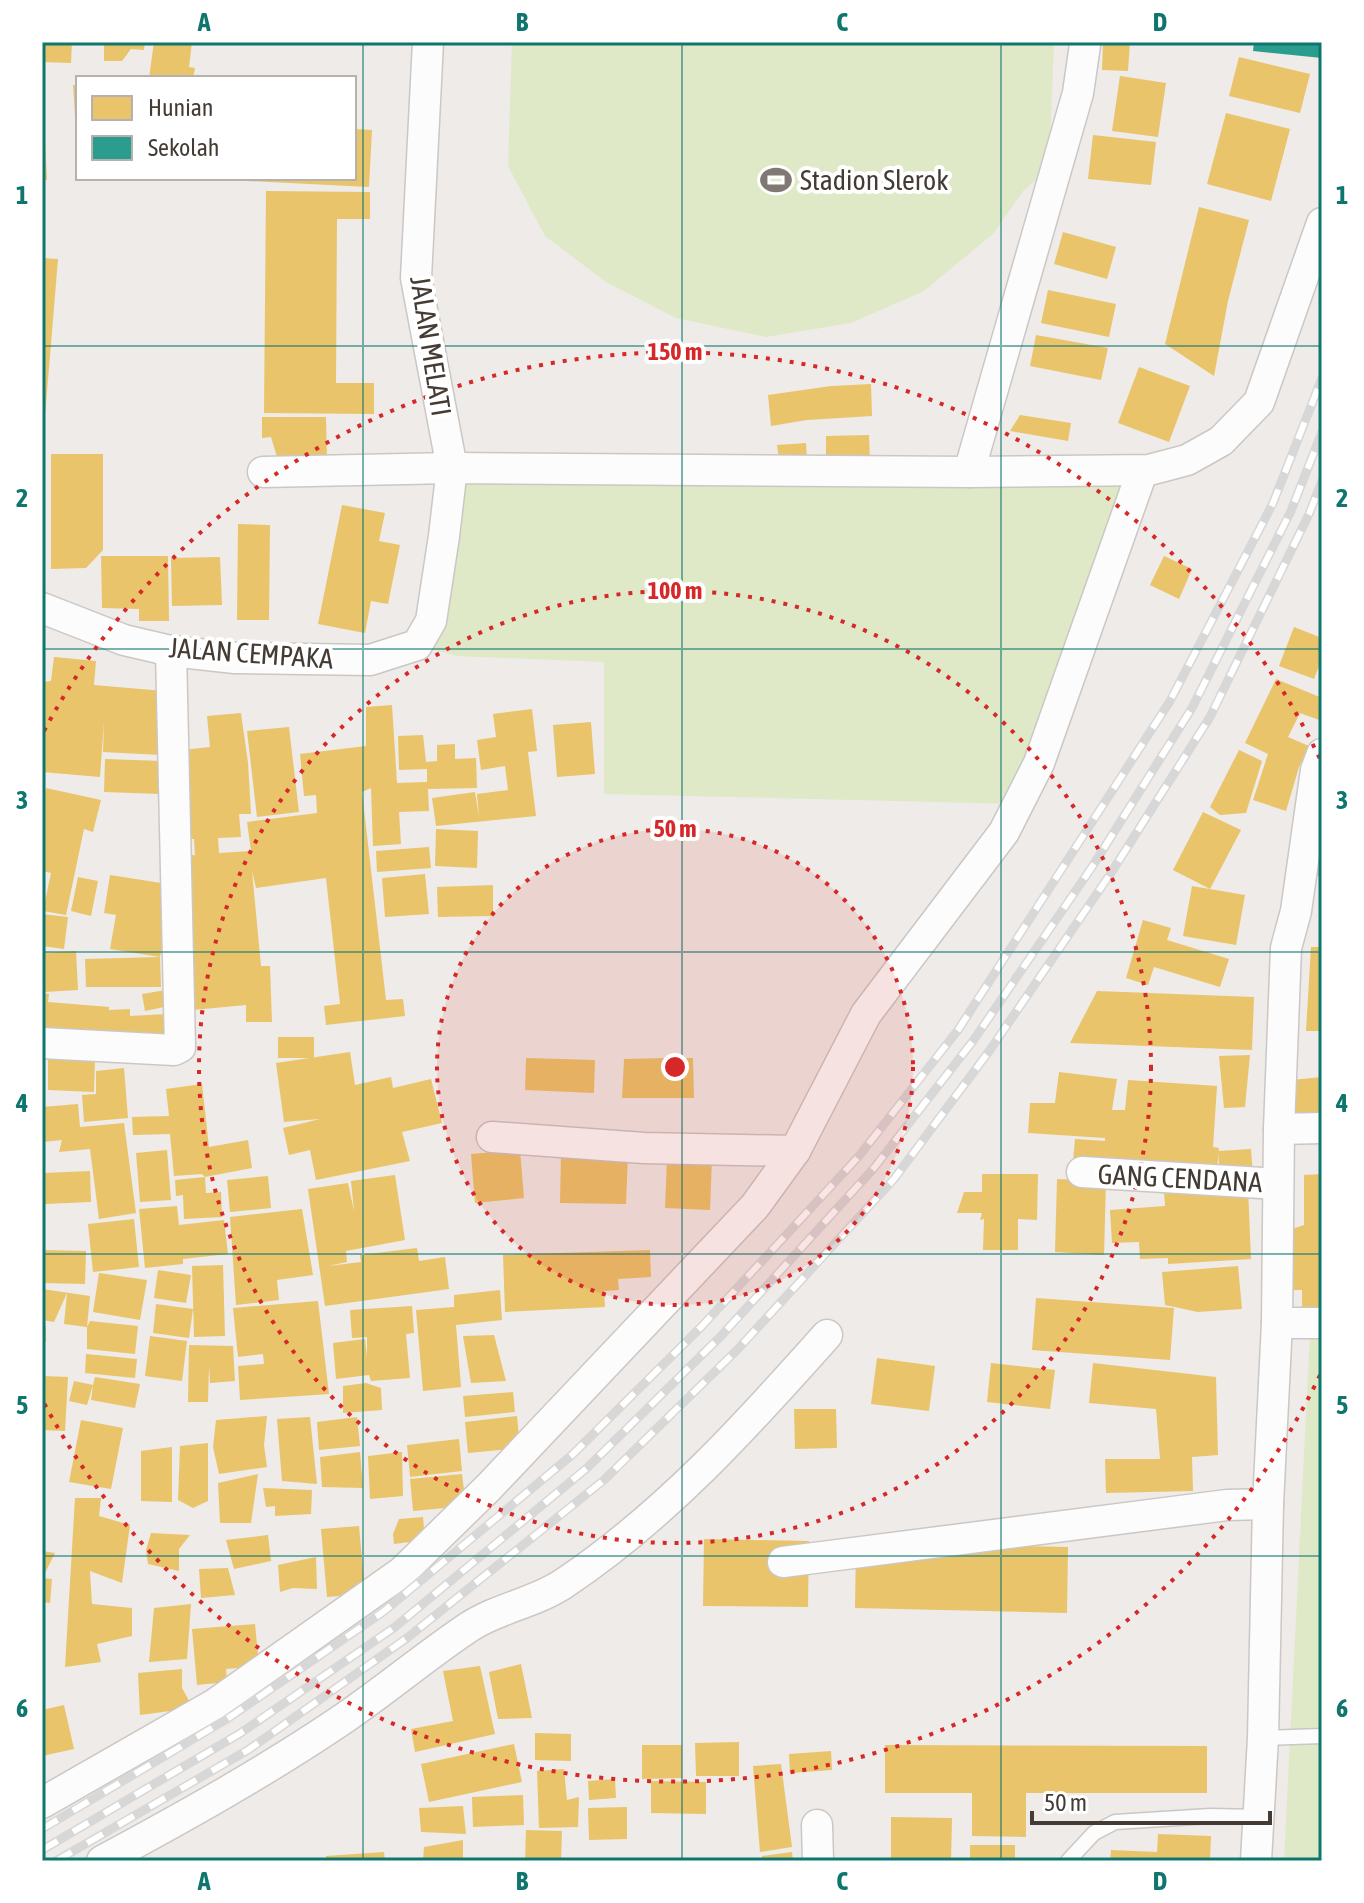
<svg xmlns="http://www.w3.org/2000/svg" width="1364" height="1903" font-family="'Asap Condensed',sans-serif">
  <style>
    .green { fill: #dfe9c7 }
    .homes { fill: #e9c46a }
    .schools { fill: #2a9d8f }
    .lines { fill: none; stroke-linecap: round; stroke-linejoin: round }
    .service-casing { stroke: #cbc7c4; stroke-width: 17 }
    .minor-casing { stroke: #cbc7c4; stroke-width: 33 }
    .service { stroke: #fcfcfc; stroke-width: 14 }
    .minor { stroke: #fcfcfc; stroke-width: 30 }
    .rail-casing { stroke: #d8d7d7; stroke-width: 9 }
    .rail { stroke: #fff; stroke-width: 6; stroke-dasharray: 18; stroke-linecap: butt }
    .grid { fill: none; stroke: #0f766e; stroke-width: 2; stroke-opacity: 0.55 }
    .ring { fill: none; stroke: #d62828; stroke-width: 4; stroke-dasharray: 4 8 }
    .labels { text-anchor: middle; stroke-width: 8; stroke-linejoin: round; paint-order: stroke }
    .poi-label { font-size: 28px; fill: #443c34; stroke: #fff; text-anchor: start }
    .street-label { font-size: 28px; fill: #443c34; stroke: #fff }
    .centre { fill: #d62828; stroke: #fff; stroke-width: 4 }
    .ring-label { font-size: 24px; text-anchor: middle; font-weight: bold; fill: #d62828; stroke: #fff; stroke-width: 8; stroke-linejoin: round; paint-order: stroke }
    .neatline { fill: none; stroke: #0f766e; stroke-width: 3 }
    .grid-label { font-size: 26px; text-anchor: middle; font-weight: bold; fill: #0f766e }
  </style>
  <rect width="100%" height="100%" fill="#eeebe8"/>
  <g class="green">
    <polygon points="512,42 1054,42 1049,169 1023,191 994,233 924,291 851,323 766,337 676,318 606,282 545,236 508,166"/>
    <polygon points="452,468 1142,472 1020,804 604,794 604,662 457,656 417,645"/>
    <polygon points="1310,1334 1322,1334 1322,1861 1284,1861"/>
  </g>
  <g class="homes">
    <polygon points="42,42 72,42 71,63 42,62"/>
    <polygon points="104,42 145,42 144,50 131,49 122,61 104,61"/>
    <polygon points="154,42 192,42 189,67 195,68 193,78 149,78"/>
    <polygon points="1103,42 1130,42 1128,71 1102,70"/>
    <polygon points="1239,57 1310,74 1300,113 1229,96"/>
    <polygon points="1120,76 1166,83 1158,137 1112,131"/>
    <polygon points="73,85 78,85 78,131 76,131"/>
    <polygon points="1226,113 1290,129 1271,201 1207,184"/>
    <polygon points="42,124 44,124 47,180 42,180"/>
    <polygon points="354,129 372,130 369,187 228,180 228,178 354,178"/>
    <polygon points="1093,135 1156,142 1151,185 1088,179"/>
    <polygon points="266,191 370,192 370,219 337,219 336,383 374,383 374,414 264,413"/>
    <polygon points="1199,207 1249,220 1228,301 1214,376 1165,344"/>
    <polygon points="1063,232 1116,247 1107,279 1054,264"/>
    <polygon points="42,258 58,259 44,428 42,428"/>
    <polygon points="1048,290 1116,304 1109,337 1041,323"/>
    <polygon points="1036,335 1108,348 1101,380 1030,366"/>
    <polygon points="1139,367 1190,386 1169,442 1118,423"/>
    <polygon points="871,384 872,416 807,420 771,426 768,395 831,386"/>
    <polygon points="1020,415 1071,423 1068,441 1010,431"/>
    <polygon points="262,417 326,417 327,460 278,460 271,437 262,438"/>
    <polygon points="869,435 870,462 826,462 826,436"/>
    <polygon points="806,443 807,458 779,460 777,445"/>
    <polygon points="51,454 103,454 103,550 86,568 51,569"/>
    <polygon points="342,505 385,513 379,541 400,545 388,604 371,601 365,633 318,624"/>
    <polygon points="238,524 270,525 269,620 237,620"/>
    <polygon points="101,556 168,556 169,621 139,621 139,609 102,608"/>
    <polygon points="1164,556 1192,569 1179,599 1150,585"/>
    <polygon points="220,557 222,605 172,606 171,558"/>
    <polygon points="1294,627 1322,638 1322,658 1314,679 1279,666"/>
    <polygon points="54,657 96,661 94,685 164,691 161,755 103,752 104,721 100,777 42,772 42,682 51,681"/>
    <polygon points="1276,679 1322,698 1322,721 1300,713 1288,737 1309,746 1299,767 1286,811 1253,800 1268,754 1245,743"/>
    <polygon points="392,705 397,783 427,782 427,769 399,770 398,736 423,735 426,762 437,761 437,745 455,744 455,759 476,758 477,788 428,789 429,811 399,812 401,844 373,846 371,788 362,792 386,1000 403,999 405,1016 326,1025 324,1006 340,1004 326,878 256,888 252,871 261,966 270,966 272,1022 246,1022 246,1005 193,1010 180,856 195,855 194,839 185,839 183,750 210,747 207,716 241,713 248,763 251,814 239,814 241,837 218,838 219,853 251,851 247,822 317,813 316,795 304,796 300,754 366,746 366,707"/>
    <polygon points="532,709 537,751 528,752 536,816 436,826 432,798 475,792 479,817 477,794 508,790 505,766 481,770 477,740 496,737 493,714"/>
    <polygon points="591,722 595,774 557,777 553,725"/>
    <polygon points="289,727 299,812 257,817 247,731"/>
    <polygon points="1239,750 1262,761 1246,813 1220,815 1210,807"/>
    <polygon points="105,759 162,761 161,794 104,792"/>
    <polygon points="46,788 101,800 93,832 84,829 66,915 43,911 51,873 42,871 42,806"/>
    <polygon points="1203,812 1241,830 1210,889 1173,870"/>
    <polygon points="1322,825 1322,876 1315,876"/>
    <polygon points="436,829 478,831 477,868 435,866"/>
    <polygon points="429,847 431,868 377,872 376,851"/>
    <polygon points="425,874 429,914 385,917 382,878"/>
    <polygon points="110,875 174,885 160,957 161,987 86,987 85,959 160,957 110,949 116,915 104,913"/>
    <polygon points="78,877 98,881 91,916 71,911"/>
    <polygon points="493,885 493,916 438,917 437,887"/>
    <polygon points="1192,886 1245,895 1236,945 1183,936"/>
    <polygon points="42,914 68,917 64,949 42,946"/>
    <polygon points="1143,920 1171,928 1167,940 1229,959 1220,987 1154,967 1148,985 1126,978"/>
    <polygon points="1311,947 1322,947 1322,1031 1306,1031"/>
    <polygon points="76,951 78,990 44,992 42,953"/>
    <polygon points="166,990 169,1006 145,1011 142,994"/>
    <polygon points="1097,991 1254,997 1252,1050 1070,1043"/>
    <polygon points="42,993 49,994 48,1002 109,1007 109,1010 130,1009 130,1016 166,1014 167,1043 42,1040"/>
    <rect x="278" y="1037" width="36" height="21"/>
    <polygon points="350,1052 355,1085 391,1077 393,1088 431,1079 442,1123 402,1132 410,1161 316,1180 310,1150 289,1155 283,1128 320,1119 284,1122 276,1063"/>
    <polygon points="1250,1055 1245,1107 1224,1108 1219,1056"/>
    <polygon points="526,1058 595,1060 594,1093 525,1090"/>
    <polygon points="665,1058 693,1058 694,1098 622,1098 624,1059"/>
    <polygon points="48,1059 95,1059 94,1092 48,1090"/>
    <polygon points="124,1068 128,1118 84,1122 82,1095 96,1094 96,1071"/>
    <polygon points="1059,1072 1117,1079 1112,1110 1125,1110 1128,1080 1217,1086 1213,1147 1219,1148 1216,1178 1073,1161 1075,1139 1105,1141 1105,1138 1028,1133 1030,1103 1055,1103"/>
    <polygon points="1322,1077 1322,1114 1294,1116 1291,1080"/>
    <polygon points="202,1084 209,1147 248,1140 252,1168 205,1177 202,1174 174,1176 170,1134 133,1135 132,1117 169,1116 166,1089"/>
    <polygon points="78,1104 80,1127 124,1123 136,1213 99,1219 90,1149 59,1152 62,1140 43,1142 42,1107"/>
    <polygon points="1251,1149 1253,1176 1220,1179 1218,1151"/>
    <polygon points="167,1150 171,1200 140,1202 136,1153"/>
    <polygon points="520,1150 524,1198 475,1203 471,1154"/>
    <polygon points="561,1153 628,1154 626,1204 560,1203"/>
    <polygon points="667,1157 712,1159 710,1210 665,1208"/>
    <polygon points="90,1171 91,1202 45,1204 43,1173"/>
    <polygon points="982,1174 1038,1174 1037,1220 1018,1219 1018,1250 983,1250 984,1219 980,1220 982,1213 957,1213 964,1192 982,1192"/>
    <polygon points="1322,1174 1322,1310 1302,1310 1302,1290 1285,1290 1286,1231 1304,1225 1304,1175"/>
    <polygon points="395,1175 405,1240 346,1251 347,1262 328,1266 361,1262 360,1255 417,1248 419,1261 445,1257 449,1289 325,1306 308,1189 348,1183 354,1211 351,1181"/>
    <polygon points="268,1176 271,1208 230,1212 227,1180"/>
    <polygon points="205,1177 206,1193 221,1192 222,1217 184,1219 183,1195 176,1196 175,1180"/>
    <polygon points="1057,1179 1106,1181 1104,1255 1055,1252"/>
    <polygon points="1248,1187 1251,1259 1168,1264 1168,1258 1140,1259 1139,1242 1112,1243 1110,1210 1165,1206 1164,1192"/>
    <polygon points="177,1206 179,1225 224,1220 228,1254 183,1259 183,1264 145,1268 139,1209"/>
    <polygon points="302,1209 313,1275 277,1280 279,1300 236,1305 230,1217"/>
    <polygon points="134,1219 139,1267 93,1272 88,1224"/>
    <polygon points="44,1250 86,1251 85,1284 43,1283"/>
    <polygon points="650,1250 651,1277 618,1279 619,1290 604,1291 605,1307 505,1312 503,1255"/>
    <polygon points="223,1265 225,1336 194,1337 192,1266"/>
    <polygon points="1238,1266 1242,1309 1198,1312 1165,1305 1162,1272"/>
    <polygon points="158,1270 191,1275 186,1303 154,1298"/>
    <polygon points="99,1273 147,1280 140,1320 93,1312"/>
    <polygon points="42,1289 90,1296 87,1327 64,1324 67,1293 54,1322 42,1320"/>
    <polygon points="500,1290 502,1320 456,1325 461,1387 423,1391 416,1310 454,1307 454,1295"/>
    <polygon points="1036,1298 1174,1308 1170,1360 1032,1350"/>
    <polygon points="318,1301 329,1394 240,1400 238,1366 264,1364 263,1354 238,1357 233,1308"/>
    <polygon points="156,1304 193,1309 189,1338 153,1333"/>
    <polygon points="412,1306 414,1333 406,1334 410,1378 371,1381 369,1375 336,1379 333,1343 365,1339 367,1357 367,1337 352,1338 350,1310"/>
    <polygon points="90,1321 138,1326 135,1354 87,1349 87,1327"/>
    <polygon points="42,1325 46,1326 46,1342 42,1342"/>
    <polygon points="494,1335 506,1381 471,1383 463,1336"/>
    <polygon points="150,1336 187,1341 182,1381 145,1376"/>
    <polygon points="189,1345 233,1346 235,1381 210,1383 209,1366 208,1402 188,1402"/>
    <polygon points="86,1354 137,1359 135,1378 85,1373"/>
    <polygon points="877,1358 935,1366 929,1411 871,1404"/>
    <polygon points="991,1363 1055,1370 1050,1409 987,1402"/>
    <polygon points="1093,1363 1216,1377 1218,1455 1192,1457 1193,1491 1106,1493 1105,1459 1160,1459 1156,1409 1089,1403"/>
    <polygon points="42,1376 68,1377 65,1431 42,1430"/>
    <polygon points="95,1377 140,1384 135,1408 91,1400 93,1385 87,1405 69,1401 74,1381 93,1385"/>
    <polygon points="366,1383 381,1388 382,1410 343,1413 343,1386"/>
    <polygon points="513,1392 515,1412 465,1417 463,1396"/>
    <polygon points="794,1409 836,1409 837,1448 795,1449"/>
    <polygon points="267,1416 264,1445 267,1467 219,1474 213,1447 216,1420"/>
    <polygon points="517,1416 520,1448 468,1453 465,1422"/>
    <polygon points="310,1417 317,1484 282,1481 277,1419"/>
    <polygon points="357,1417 360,1446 319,1450 317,1422"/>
    <polygon points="81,1420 123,1428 111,1489 69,1482"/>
    <polygon points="459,1439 462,1471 410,1477 407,1445"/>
    <polygon points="208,1443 208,1501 193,1508 178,1500 180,1446"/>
    <polygon points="172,1447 172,1502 141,1501 141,1451"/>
    <polygon points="360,1452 363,1488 322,1487 320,1457"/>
    <polygon points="402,1452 403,1496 370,1499 368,1456"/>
    <polygon points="258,1474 251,1523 220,1523 218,1483"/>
    <polygon points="462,1474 466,1506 413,1511 410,1479"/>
    <polygon points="263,1488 312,1490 311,1514 275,1516 275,1506 266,1507"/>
    <polygon points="75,1498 101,1498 99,1516 130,1525 122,1583 90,1571 92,1604 132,1608 132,1636 97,1644 101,1662 65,1667"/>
    <polygon points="423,1517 425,1540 394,1544 393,1534 399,1519"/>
    <polygon points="359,1526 365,1594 327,1597 321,1529"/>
    <polygon points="151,1533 190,1535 179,1549 179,1571 148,1564 146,1550"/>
    <polygon points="268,1535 271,1561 234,1569 226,1540"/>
    <polygon points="704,1539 809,1541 808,1607 703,1606"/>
    <polygon points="856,1543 1068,1547 1067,1613 855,1608"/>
    <polygon points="42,1551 55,1553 44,1575 42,1574"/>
    <polygon points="316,1557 317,1589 293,1588 280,1592 278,1565"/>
    <polygon points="228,1568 235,1595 201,1598 199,1569"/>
    <polygon points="42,1578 52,1579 50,1603 42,1602"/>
    <polygon points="191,1604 187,1659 149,1662 154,1608"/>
    <polygon points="255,1624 259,1666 226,1669 227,1682 197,1685 192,1629"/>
    <polygon points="521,1664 532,1718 498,1719 489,1672"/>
    <polygon points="480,1666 495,1734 415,1752 411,1729 453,1721 443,1671"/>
    <polygon points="182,1669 182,1688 193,1708 140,1715 138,1673"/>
    <polygon points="64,1705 74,1749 42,1756 42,1710"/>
    <polygon points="535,1733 571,1734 571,1761 535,1760"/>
    <polygon points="739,1742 739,1776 696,1776 695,1743"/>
    <polygon points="514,1744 522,1782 429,1802 421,1764"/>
    <polygon points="642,1745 682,1745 682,1778 642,1779"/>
    <polygon points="885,1745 1207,1746 1207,1793 1026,1793 1026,1837 972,1836 972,1793 885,1793"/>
    <polygon points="831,1751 832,1770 790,1773 789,1754"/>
    <polygon points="781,1764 792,1847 760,1852 753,1766"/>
    <polygon points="564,1769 567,1800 579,1797 578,1827 539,1828 537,1771"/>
    <polygon points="615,1779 616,1798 589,1800 588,1781"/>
    <polygon points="651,1781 706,1782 706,1814 651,1813"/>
    <polygon points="523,1795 524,1825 473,1827 472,1797"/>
    <polygon points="463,1806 466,1834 421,1832 419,1808"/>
    <polygon points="627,1807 627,1839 589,1840 588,1808"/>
    <polygon points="891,1817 952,1818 951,1861 891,1861"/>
    <polygon points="526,1830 562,1831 561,1861 525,1861"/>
    <polygon points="1158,1834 1211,1836 1210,1861 1110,1861 1111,1850 1157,1852"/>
    <polygon points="463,1840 463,1861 423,1861 424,1847"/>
    <rect x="970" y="1845" width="45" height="16"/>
    <polygon points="384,1852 385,1861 326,1861 326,1856"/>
    <polygon points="792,1852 793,1861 762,1861 762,1856"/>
  </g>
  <polygon class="schools" points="1254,42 1322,42 1322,58 1253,51"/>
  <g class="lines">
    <defs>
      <g id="service">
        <polyline points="1263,1738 1322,1736"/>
        <polyline points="1068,1861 1094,1833 1115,1822 1210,1816 1259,1817"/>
      </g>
      <g id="minor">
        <polyline points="263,472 452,468 969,472 1149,470 1187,460 1221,441 1259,402 1322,223"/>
        <polyline points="969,472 1078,93 1085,45"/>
        <polyline points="42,608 124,640 171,651 235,658 370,660 417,645 431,621 444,536 452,468 416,278 428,42"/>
        <polyline points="42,1043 174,1050 180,1047 171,651"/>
        <polyline points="1279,1129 1322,1128"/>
        <polyline points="492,1137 644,1148 795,1151"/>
        <polyline points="1082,1172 1278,1184"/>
        <polyline points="1277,1323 1322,1323"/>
        <polyline points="783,1562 1227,1505 1268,1504"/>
        <polyline points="42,1803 215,1704 276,1661 402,1572 488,1488 755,1206 795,1151 866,1014 1004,832 1039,763 1142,472"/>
        <polyline points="817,1825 818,1861"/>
        <path d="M102,1861c80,-43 159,-87 235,-138 45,-30 87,-66 132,-96 29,-19 65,-24 94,-43 102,-68 183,-158 264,-249"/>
        <polyline points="1256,1861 1263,1738 1268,1504 1277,1323 1279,1129 1286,948 1296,911 1316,770 1322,754"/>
      </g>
    </defs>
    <use href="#service" class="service-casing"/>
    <use href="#minor" class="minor-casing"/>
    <use href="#service" class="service"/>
    <use href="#minor" class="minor"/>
    <defs>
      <g id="rail">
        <polyline points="42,1829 227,1719 383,1612 572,1455 702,1326 859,1156 958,1030 1170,701 1273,503 1322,378"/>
        <polyline points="42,1850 239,1734 395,1627 587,1468 721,1336 874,1168 973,1041 1092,867 1192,708 1291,511 1322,432"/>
        <polyline points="56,1861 248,1750 407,1638 604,1480 737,1350 894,1179 990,1050 1111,873 1210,717 1309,514 1322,481"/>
      </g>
    </defs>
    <use href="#rail" class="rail-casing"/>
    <use href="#rail" class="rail"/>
  </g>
  <path class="grid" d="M363,42v1819M682,42v1819M1001,42v1819M42,346h1280M42,649h1280M42,952h1280M42,1254h1280M42,1556h1280"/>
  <circle cx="675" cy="1067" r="238" fill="#d62828" fill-opacity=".12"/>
  <g class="ring">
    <circle cx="675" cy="1067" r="238"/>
    <circle cx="675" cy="1067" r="476"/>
    <path d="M1320 1375A715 715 0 0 1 44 1403M44 731A715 715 0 0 1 1320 759"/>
  </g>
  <defs>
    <symbol id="stadium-bare" viewBox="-9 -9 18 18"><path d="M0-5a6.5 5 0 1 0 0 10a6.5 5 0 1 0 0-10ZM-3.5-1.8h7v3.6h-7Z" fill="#807973" stroke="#fff" stroke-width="2.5" paint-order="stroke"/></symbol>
  </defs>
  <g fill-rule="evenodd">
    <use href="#stadium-bare" x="754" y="158" width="44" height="44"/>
  </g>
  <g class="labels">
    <g class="poi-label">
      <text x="800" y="190">Stadion Slerok</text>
    </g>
    <g class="street-label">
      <text transform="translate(431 346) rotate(81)" y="10">JALAN MELATI</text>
      <text transform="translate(251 653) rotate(4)" y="10">JALAN CEMPAKA</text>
      <text transform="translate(1180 1178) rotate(3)" y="10">GANG CENDANA</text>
    </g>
  </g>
  <circle cx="675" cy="1067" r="12" class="centre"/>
  <g class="ring-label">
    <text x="675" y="360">150 m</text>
    <text x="675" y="599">100 m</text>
    <text x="675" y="837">50 m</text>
  </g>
  <rect width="1364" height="1903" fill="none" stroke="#ffffff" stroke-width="88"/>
  <rect x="76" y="76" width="280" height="104" fill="#ffffff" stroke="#b4b1ae" stroke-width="2"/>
  <rect x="92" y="96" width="40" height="24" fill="#e9c46a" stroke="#b4b1ae" stroke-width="2"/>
  <text x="148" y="116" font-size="24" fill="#443c34">Hunian</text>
  <rect x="92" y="136" width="40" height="24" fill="#2a9d8f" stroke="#b4b1ae" stroke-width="2"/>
  <text x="148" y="156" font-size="24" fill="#443c34">Sekolah</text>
  <path d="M1032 1811v12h238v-12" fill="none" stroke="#443c34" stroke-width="4"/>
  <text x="1044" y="1811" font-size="24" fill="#443c34" stroke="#ffffff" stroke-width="6" paint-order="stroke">50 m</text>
  <rect x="44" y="44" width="1276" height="1815" class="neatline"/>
  <g class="grid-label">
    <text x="204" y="31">A</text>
    <text x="522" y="31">B</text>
    <text x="842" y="31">C</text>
    <text x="1160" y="31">D</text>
    <text x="22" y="204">1</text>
    <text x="1342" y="204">1</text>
    <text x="22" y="507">2</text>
    <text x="1342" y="507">2</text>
    <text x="22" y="809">3</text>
    <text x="1342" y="809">3</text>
    <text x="22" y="1112">4</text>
    <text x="1342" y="1112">4</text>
    <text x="22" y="1414">5</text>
    <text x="1342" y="1414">5</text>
    <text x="22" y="1717">6</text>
    <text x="1342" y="1717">6</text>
    <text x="204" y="1890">A</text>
    <text x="522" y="1890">B</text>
    <text x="842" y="1890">C</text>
    <text x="1160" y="1890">D</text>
  </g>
</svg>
